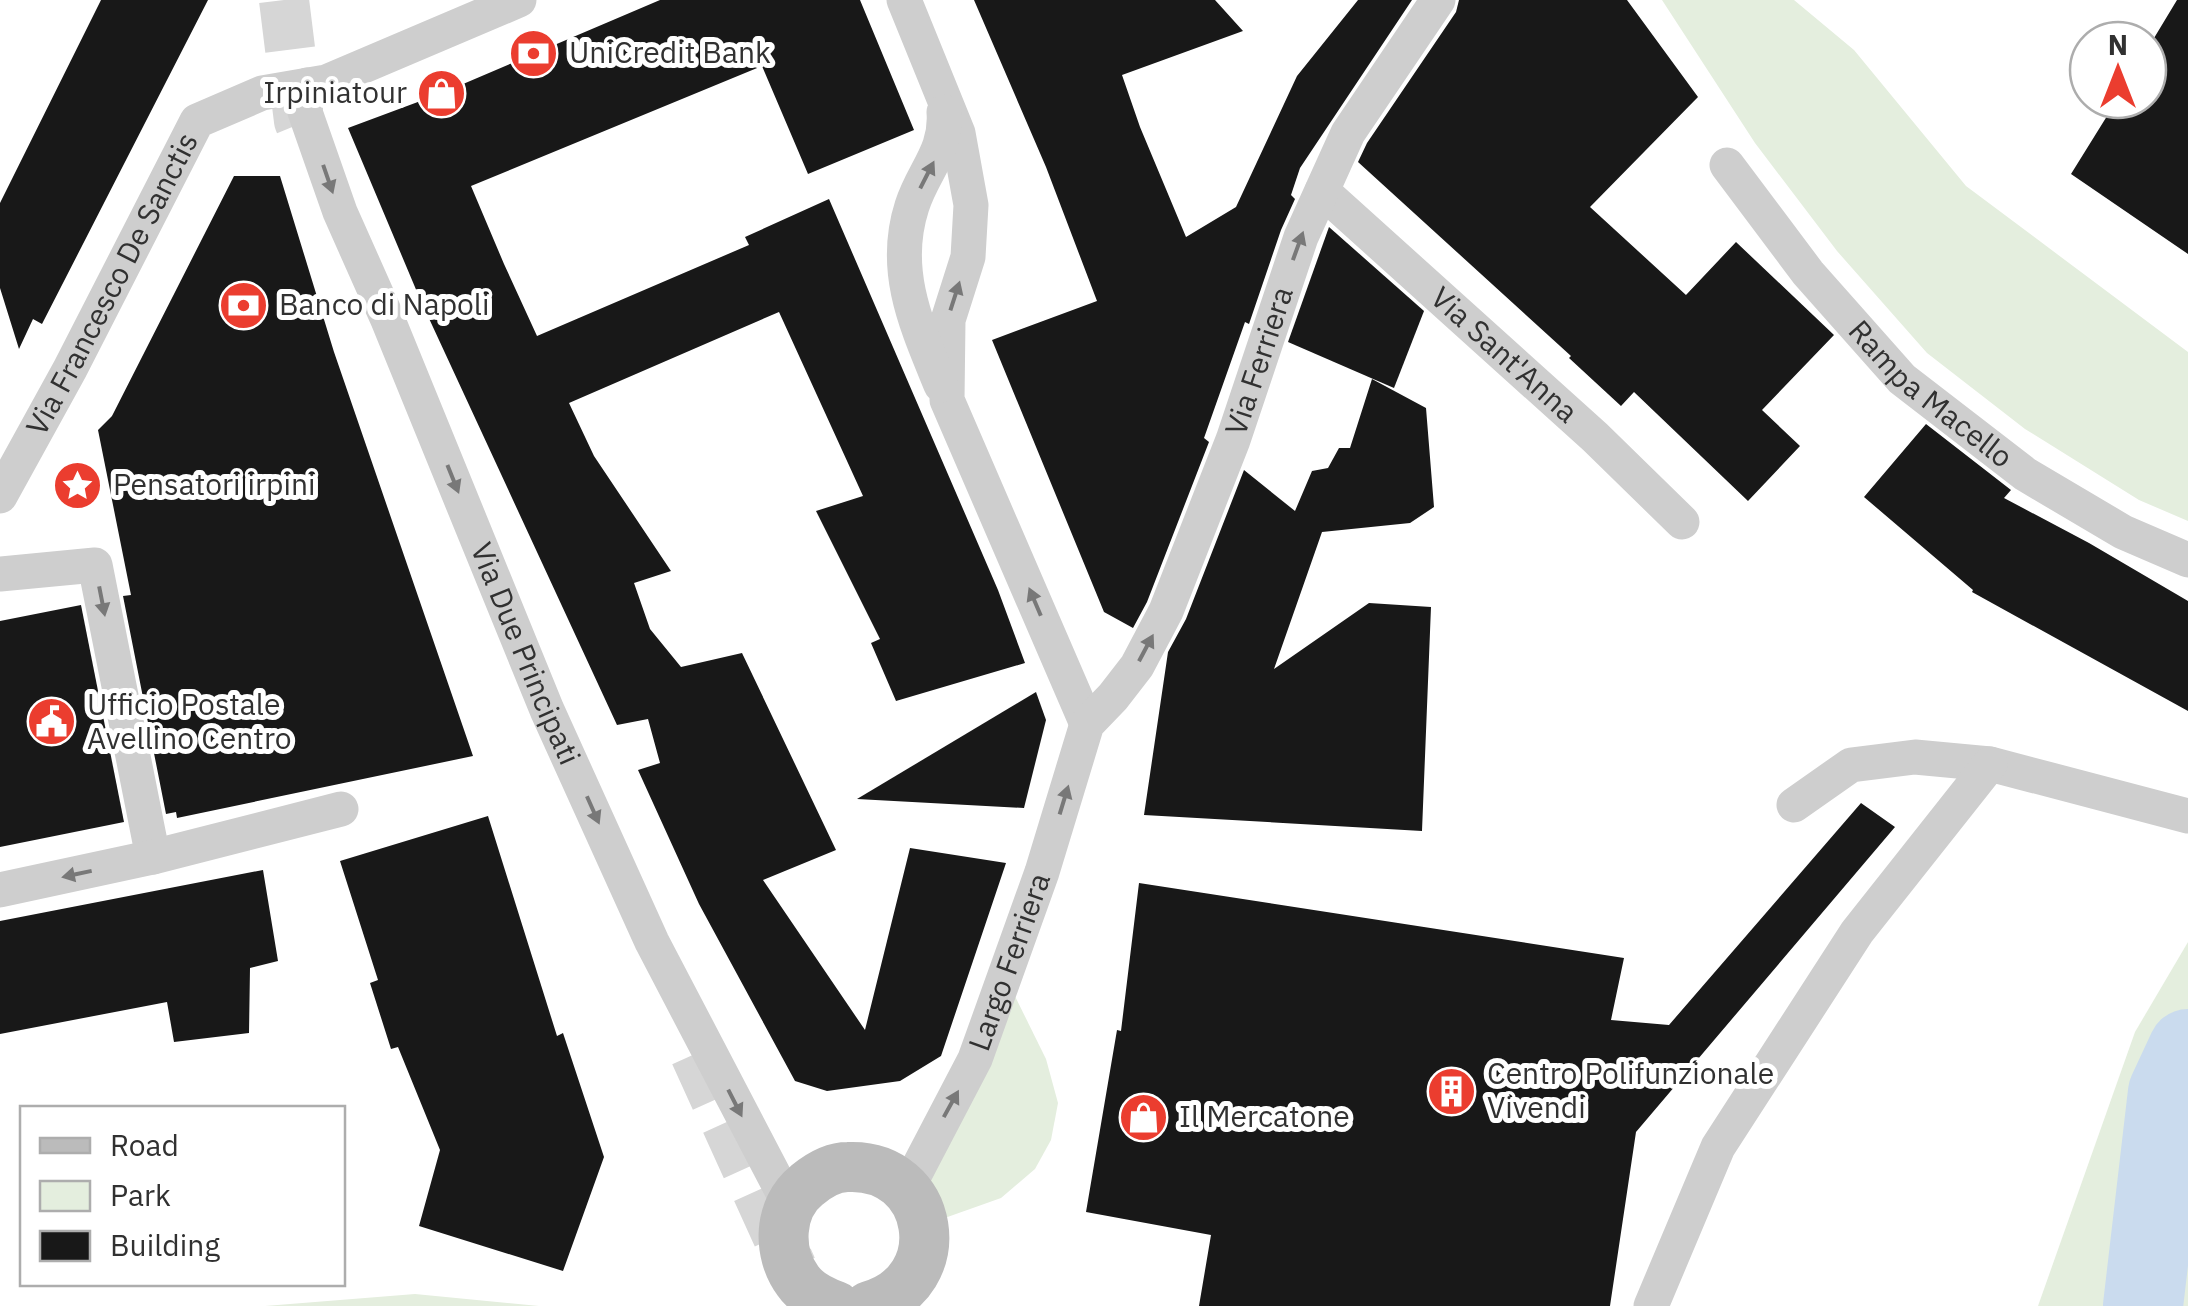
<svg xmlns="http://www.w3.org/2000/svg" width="2188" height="1306" font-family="'IBM Plex Sans',sans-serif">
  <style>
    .green { fill: #e4eede }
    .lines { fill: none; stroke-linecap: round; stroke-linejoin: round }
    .river { stroke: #cadbee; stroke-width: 80 }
    .building { fill: #181818 }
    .secondary-tunnel { stroke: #d6d6d6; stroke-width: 50; stroke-dasharray: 50 25; stroke-linecap: butt }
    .street { stroke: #cecece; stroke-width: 35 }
    .secondary { stroke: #bbb; stroke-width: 50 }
    .oneway { fill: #787878 }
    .labels { text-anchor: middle; stroke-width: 10; stroke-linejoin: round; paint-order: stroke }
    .poi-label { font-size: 30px; fill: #313131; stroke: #fff; text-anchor: start }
    .street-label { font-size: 30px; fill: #313131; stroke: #fff }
  </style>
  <rect width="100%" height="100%" fill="#fff"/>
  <g class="green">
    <polygon points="1662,0 1794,0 1854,50 1966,186 2188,352 2188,521 2139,500 2025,429 1927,353 1837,251 1755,143"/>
    <polygon points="2188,942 2188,1306 2038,1306 2135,1032"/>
    <polygon points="1005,976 1046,1059 1058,1103 1051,1140 1035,1169 1001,1198 925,1225 931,1140"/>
    <polygon points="415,1294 539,1306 265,1306"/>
  </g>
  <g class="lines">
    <polyline class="river" points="2143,1306 2168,1092 2188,1049"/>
  </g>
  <g class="building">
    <polygon points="101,0 208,0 42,324 33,319 19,349 0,288 0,203"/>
    <polygon points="660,0 860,0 914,130 808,174 762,66 471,186 504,264 537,336 749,245 745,237 829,199 998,590 1025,663 896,701 871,643 880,639 816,511 863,496 779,312 569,403 594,456 671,571 634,583 650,629 681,667 742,653 836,850 763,880 865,1030 910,848 1006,863 941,1056 900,1081 827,1091 795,1081 699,904 638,770 660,763 648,719 617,725 420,299 348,128 442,93"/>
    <polygon points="974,0 1215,0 1243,31 1122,75 1140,127 1186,237 1236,207 1297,76 1358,0 1412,0 1300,168 1291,195 1295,199 1281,230 1249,324 1245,322 1204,438 1209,442 1147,602 1133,628 1104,612 992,340 1097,301 1046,167"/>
    <polygon points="1459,0 1627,0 1698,97 1590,207 1686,295 1736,242 1834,335 1762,410 1800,446 1748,501 1634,392 1621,406 1569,358 1571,356 1358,162 1367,143 1456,12"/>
    <polygon points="2177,0 2188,0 2188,254 2071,174 2117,100 2148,100 2148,48"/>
    <polygon points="234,176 280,176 334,352 473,756 177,818 176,812 166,814 123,596 131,595 98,430 112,416"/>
    <polygon points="1329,227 1424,311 1394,388 1288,342"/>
    <polygon points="1372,379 1426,408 1434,507 1410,523 1322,532 1274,669 1369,603 1431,607 1422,831 1144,815 1168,652 1186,619 1244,470 1295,511 1312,471 1328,468 1339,448 1350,448"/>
    <polygon points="1926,424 2011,490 2004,498 2089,543 2188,601 2188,711 1972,592 1973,590 1864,497"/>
    <polygon points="81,605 124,822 0,847 0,621"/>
    <polygon points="1036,692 1046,720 1024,808 857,799"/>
    <polygon points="1861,803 1895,827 1636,1132 1610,1306 1199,1306 1211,1235 1086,1212 1117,1030 1121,1031 1139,883 1624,958 1611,1020 1669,1025"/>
    <polygon points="488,816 557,1036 563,1033 604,1157 563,1271 419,1226 440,1150 398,1047 391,1049 370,983 378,980 340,861"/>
    <polygon points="263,870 278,961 250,968 249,1033 174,1042 167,1002 0,1034 0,921"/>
  </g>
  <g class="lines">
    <g class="secondary-tunnel">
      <polyline points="284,0 299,121 306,138"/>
      <polyline points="695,1054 792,1268"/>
    </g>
    <g class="street">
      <polyline points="904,0 958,133 971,205 968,257 948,320 947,400 1087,724"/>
      <path id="s1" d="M307,85l-2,27 35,100 48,108 159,390 105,232 138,264"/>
      <path id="s2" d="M1727,165l81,108 94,106 123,95 98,58 65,28"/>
      <path id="s3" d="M1322,191l273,246 87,85"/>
      <path d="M941,385c-24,-59 -50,-114 -29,-179 11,-35 35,-54 32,-94"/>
      <path id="s4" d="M0,496l70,-127 127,-248 65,-28 64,-11 193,-82"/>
      <polyline points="0,574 95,565 153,857"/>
      <polyline points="1794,805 1851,765 1915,757 1990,764 2188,816"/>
      <polyline points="0,890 153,857 341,809"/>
      <path id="s5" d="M906,1191l69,-132 67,-187 45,-148 26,-27 24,-31 29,-55 67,-171 68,-203 47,-104 90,-133"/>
      <polyline points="1651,1306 1718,1147 1857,932 1990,764"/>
    </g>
    <path class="secondary" d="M836,1306c-14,-5 -29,-12 -38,-25 -21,-28 -20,-73 9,-96 12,-10 25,-18 41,-18 87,-4 107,115 21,139"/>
  </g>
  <defs><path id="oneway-solid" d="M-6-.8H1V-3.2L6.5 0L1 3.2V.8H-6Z" transform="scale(2.5)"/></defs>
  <g class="oneway">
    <use href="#oneway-solid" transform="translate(927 175) rotate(-63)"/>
    <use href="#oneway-solid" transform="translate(328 179) rotate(71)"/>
    <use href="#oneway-solid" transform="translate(1298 246) rotate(-70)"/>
    <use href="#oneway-solid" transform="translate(955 296) rotate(-72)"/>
    <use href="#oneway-solid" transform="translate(453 479) rotate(68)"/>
    <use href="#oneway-solid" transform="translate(102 601) rotate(79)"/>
    <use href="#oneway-solid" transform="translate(1035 602) rotate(-113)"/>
    <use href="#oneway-solid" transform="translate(1146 648) rotate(-62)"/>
    <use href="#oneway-solid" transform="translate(1064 800) rotate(-73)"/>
    <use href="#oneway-solid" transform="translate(593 810) rotate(66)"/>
    <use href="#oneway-solid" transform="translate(77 874) rotate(168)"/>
    <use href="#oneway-solid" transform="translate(735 1103) rotate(63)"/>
    <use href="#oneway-solid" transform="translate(951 1104) rotate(-61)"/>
  </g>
  <defs>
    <symbol id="bank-disc" viewBox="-11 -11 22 22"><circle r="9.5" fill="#eb3d2f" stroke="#fff"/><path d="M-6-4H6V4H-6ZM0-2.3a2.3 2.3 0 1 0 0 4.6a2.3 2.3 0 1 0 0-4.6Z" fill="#fff"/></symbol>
    <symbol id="shop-disc" viewBox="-11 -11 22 22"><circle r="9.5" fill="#eb3d2f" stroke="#fff"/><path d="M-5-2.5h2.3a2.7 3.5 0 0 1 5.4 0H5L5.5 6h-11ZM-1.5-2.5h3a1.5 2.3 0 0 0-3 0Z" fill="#fff"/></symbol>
    <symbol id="sight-disc" viewBox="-11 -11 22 22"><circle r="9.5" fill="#eb3d2f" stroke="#fff"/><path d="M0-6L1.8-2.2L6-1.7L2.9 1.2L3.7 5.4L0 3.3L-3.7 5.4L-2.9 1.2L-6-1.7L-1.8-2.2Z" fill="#fff"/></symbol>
    <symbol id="civic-disc" viewBox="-11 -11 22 22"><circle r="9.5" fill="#eb3d2f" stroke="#fff"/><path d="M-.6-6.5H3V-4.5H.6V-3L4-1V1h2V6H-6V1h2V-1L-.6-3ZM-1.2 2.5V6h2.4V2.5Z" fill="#fff"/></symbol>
    <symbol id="building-disc" viewBox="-11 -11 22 22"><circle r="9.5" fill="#eb3d2f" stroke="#fff"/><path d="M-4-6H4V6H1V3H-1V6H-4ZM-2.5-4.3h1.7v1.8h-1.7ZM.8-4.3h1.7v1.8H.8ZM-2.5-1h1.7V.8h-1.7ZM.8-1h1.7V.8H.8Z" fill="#fff"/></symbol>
  </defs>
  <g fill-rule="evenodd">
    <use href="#bank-disc" x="506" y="26" width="55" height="55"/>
    <use href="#shop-disc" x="414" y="66" width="55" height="55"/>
    <use href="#bank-disc" x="216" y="278" width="55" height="55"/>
    <use href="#sight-disc" x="50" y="458" width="55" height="55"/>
    <use href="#civic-disc" x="24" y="694" width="55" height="55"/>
    <use href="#building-disc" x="1424" y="1064" width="55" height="55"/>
    <use href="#shop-disc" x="1116" y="1090" width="55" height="55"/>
  </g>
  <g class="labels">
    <g class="poi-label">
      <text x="569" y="63">UniCredit Bank</text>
      <text x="407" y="103" text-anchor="end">Irpiniatour</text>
      <text x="279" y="315">Banco di Napoli</text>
      <text x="113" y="495">Pensatori irpini</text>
      <text x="87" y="715">Ufficio Postale<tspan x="87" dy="34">Avellino Centro</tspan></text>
      <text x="1487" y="1084">Centro Polifunzionale<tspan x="1487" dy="34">Vivendi</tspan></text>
      <text x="1179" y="1127">Il Mercatone</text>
    </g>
    <g class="street-label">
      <text dy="10" stroke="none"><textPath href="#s4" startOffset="240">Via Francesco De Sanctis</textPath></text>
      <text dy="10" stroke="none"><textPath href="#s3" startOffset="245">Via Sant'Anna</textPath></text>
      <text dy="10" stroke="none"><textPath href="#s5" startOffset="908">Via Ferriera</textPath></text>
      <text dy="10" stroke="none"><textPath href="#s2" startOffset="308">Rampa Macello</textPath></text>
      <text dy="10" stroke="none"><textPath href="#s1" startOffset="612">Via Due Principati</textPath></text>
      <text dy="10" stroke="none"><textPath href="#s5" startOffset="252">Largo Ferriera</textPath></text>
    </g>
  </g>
  <rect x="20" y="1106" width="325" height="180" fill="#ffffff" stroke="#adadad" stroke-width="2.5"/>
  <rect x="40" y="1138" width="50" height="15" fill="#bbbbbb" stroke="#adadad" stroke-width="2.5"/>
  <text x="110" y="1156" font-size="30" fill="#313131">Road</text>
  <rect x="40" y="1181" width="50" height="30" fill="#e4eede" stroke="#adadad" stroke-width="2.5"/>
  <text x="110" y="1206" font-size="30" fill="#313131">Park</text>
  <rect x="40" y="1231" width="50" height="30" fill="#181818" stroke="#adadad" stroke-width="2.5"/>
  <text x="110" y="1256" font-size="30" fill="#313131">Building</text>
  <g transform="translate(2118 70)"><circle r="48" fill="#ffffff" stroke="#adadad" stroke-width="2.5"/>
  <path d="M0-8L18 38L0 25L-18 38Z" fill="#eb3d2f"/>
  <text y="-15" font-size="28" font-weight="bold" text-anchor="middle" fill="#313131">N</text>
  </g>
</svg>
